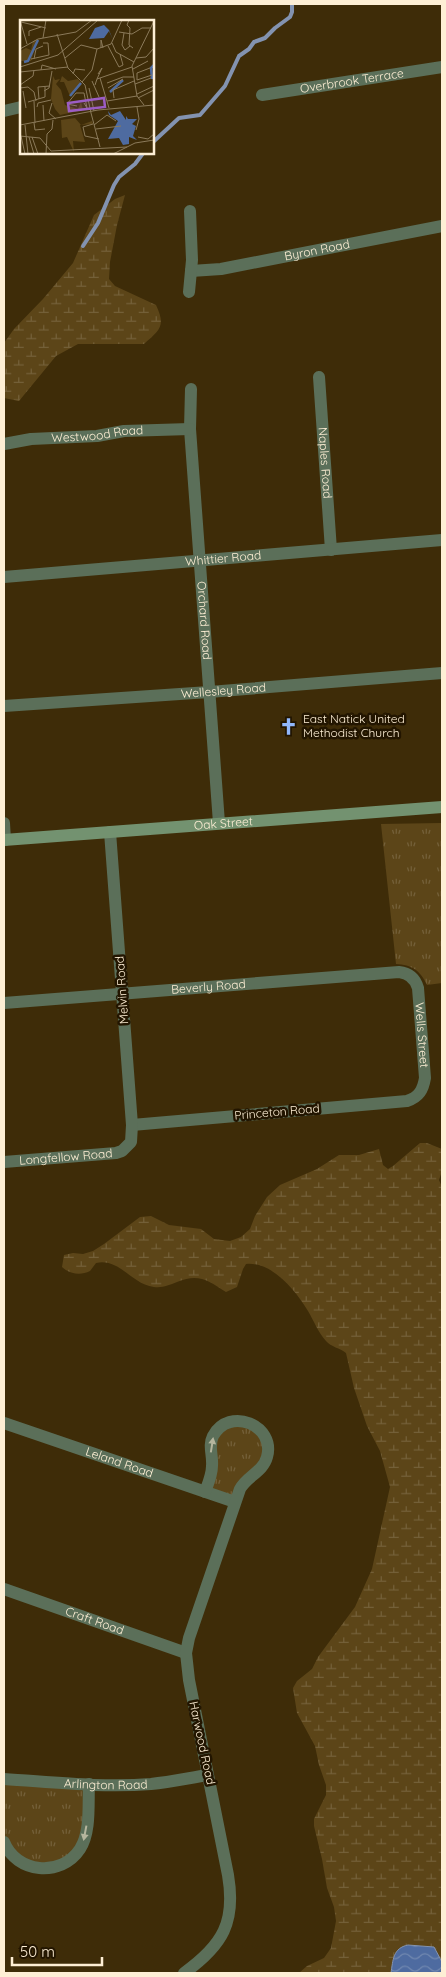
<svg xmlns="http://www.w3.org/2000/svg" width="446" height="1977" font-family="Quicksand,sans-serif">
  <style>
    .wetland { fill: url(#wetland-marsh) }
    .park { fill: url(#park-tufts) }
    .water { fill: url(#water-waves); stroke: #8393b0 }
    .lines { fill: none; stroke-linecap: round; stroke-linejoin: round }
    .stream { stroke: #8393b0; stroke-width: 4 }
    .street { stroke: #5b6f59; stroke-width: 12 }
    .secondary { stroke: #739270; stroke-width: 12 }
    .oneway { fill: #b5b59d }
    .labels { text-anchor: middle; stroke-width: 5; stroke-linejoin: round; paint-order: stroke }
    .street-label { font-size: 12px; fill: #feefd5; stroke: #221500 }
    .poi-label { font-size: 12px; fill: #feefd5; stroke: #221500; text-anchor: start }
    .inset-river { fill: none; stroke: #4e6ba0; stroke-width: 2.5 }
    .inset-road { fill: none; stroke: #8b7a5a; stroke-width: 1 }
    .view { fill: #9c5dc4; fill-opacity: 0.15; stroke: #9c5dc4; stroke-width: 2.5 }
    .inset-edge { fill: none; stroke: #feefd5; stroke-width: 2.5 }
  </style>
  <defs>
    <pattern id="wetland-marsh" width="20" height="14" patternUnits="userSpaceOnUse" patternTransform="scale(1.25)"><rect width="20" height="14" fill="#5c4518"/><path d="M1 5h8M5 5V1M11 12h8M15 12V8" fill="none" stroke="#746039"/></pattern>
    <pattern id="park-tufts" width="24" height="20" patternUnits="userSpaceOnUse" patternTransform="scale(1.25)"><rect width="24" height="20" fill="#5c4518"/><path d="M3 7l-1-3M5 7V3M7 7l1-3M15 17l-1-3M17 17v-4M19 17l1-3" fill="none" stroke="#746039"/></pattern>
    <pattern id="water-waves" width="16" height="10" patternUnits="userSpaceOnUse" patternTransform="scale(1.25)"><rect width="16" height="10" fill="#4e6ba0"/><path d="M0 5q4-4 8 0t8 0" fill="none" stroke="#7188b0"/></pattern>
  </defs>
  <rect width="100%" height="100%" fill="#3e2c08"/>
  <g class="wetland">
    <path d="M125,195l-8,30 -7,37 -1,17 6,7 41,19c10,21 4,25 -12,39h-66l-22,12 -37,45 -15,-3v-55l10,-14 29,-30 30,-36 21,-48 21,-16z"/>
    <path d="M420,1143h7l15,6v22l-3,9 3,7v775c-6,-15 -19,-17 -34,-17l-16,23 -1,5h-92l8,-7 17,-8 7,-10 5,-27 -2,-14 -7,-19 -5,-29 -8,-33v-7l12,-24v-10l-7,-20 -4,-19 -18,-33 -4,-25 4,-7 15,-12 6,-12 37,-50 17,-38 18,-82 -10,-36 -13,-25 -13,-38 -8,-35c-6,-5 -15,-6 -20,-12 -8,-9 -12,-20 -18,-30 -12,-20 -36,-50 -62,-47l-3,5 -6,18 -11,5c-18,-12 -28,-19 -49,-10 -8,3 -14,6 -23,5 -23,-3 -34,-29 -58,-24l-6,8c-10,5 -20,3 -28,-4l2,-12 9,-2 10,1 10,-3 11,-7 36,-27 11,-1 18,9 32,4 13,10 16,2 11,-4 9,-8 5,-13 12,-19 13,-12 37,-16 22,-14h20l20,-6 4,16 5,4 5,-3z"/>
  </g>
  <g class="park">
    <path d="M442,823v160l-15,2c-7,-15 -15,-20 -31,-21l-15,-140z"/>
    <polygon points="246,1421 268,1446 235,1502 205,1492 214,1435"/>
    <polygon points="4,1779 89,1784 87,1822 74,1856 36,1868 4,1842"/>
  </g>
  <path class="water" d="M408,1945l26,2 8,15v11h-51c2,-13 2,-25 17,-28z"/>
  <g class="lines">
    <g class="stream">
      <polyline points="152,143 179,118 200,115 225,86 239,56 249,49 254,42 265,38 275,28 290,17 292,12 292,4"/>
      <polyline points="83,246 98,223 114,185 119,177 135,164 144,152"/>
    </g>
    <g class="street">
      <path id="s1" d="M262,95l180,-28"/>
      <polyline points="4,111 21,107"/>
      <path id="s2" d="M191,271l30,-2 221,-43"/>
      <polyline points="189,292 192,260 190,211"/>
      <path id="s3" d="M319,377l12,173"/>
      <path id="s4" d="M191,389l-1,40 29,394"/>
      <path id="s5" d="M4,444l27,-5 66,-3 27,-5 66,-2"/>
      <path id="s6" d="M4,577l438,-37"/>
      <path id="s7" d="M4,706l205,-14 233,-19"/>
      <polyline points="4,823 5,840"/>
      <path id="s8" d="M4,1003l395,-31c10,1 16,6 19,16l7,90c-2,12 -6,19 -18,23l-275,24"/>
      <path id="s9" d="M4,1162l112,-9 6,-2 9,-9 1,-17 -22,-293"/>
      <path id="s10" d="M4,1423l231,79"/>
      <path id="s11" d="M4,1589l182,64"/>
      <path id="s12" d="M4,1779c48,3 98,9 147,5 19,-2 38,-6 57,-9"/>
      <path d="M4,1842c12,31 57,36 76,7 11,-17 8,-45 9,-65"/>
      <path d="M184,1973c39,-28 52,-51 44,-98l-39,-195 -3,-27 3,-15 51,-149c7,-13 23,-17 27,-32 9,-32 -38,-51 -54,-21 -5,10 0,19 -1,30 0,9 -4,18 -7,26"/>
    </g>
    <path class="secondary" id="s13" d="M4,840l438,-33"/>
  </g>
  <defs><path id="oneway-solid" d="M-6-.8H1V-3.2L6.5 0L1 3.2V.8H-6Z" transform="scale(1.25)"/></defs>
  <g class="oneway">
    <use href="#oneway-solid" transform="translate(212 1445) rotate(-81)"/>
    <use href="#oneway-solid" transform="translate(85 1833) rotate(101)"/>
  </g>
  <defs>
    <symbol id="church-bare" viewBox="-9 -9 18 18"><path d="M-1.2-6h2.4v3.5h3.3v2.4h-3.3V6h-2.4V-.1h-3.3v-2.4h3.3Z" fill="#91b8fd" stroke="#221500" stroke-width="2.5" paint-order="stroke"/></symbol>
  </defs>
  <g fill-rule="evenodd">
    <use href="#church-bare" x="276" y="714" width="25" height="25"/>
  </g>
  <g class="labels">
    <g class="street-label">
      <text dy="4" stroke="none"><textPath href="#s1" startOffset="91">Overbrook Terrace</textPath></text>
      <text dy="4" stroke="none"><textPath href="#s2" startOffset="128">Byron Road</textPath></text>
      <text dy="4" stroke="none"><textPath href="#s5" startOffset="94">Westwood Road</textPath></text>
      <text dy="4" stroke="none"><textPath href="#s3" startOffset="86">Naples Road</textPath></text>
      <text dy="4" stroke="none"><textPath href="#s6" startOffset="220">Whittier Road</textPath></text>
      <text dy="4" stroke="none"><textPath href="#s4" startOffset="232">Orchard Road</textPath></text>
      <text dy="4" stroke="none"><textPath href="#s7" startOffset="220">Wellesley Road</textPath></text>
      <text dy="4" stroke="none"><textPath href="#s13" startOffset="220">Oak Street</textPath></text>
      <text dy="4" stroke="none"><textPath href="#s8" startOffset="205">Beverly Road</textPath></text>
      <text transform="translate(122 990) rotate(-94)" y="4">Melvin Road</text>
      <text dy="4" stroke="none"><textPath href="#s8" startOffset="470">Wells Street</textPath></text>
      <text transform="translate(277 1112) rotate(-5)" y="4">Princeton Road</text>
      <text dy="4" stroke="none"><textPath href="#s9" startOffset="62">Longfellow Road</textPath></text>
      <text dy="4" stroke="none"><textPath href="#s10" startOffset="122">Leland Road</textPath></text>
      <text dy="4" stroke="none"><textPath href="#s11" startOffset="96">Craft Road</textPath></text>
      <text transform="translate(202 1743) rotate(78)" y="4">Harwood Road</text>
      <text dy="4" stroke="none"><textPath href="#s12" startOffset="102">Arlington Road</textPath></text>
    </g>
    <g class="poi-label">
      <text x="303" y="723">East Natick United<tspan x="303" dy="14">Methodist Church</tspan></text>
    </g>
  </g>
  <g transform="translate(20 20)">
    <rect width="134" height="134" fill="#3e2c08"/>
    <path d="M33,56l2,4 5,-1 -4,5 5,6 4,15 13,4 3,-7 2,8 -23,5 -5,-6 -4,-10zM42,56l6,5 10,-2 4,5 -12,12 -6,-14h-4z" fill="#5c4518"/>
    <path d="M18,19l-7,22h-11v-10l6,-3 5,2 2,-9zM55,98l6,7 11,-4 1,3 -13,1 5,17 -12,-1 1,11 -7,-15 -5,1 -1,-18z" fill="#5c4518"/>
    <path d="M84,5l5,5 4,10 -4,-9 -5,7 -15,1 6,-11zM88,91l3,4 9,-4 6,9v-4l2,3h9l-5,5 4,2 -3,10 4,4 -8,-3v7l-6,1 -4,-7 -11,1 10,-18 -9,-6z" fill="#4e6ba0"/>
    <path class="inset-river" d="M4,42l4,-1 10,-21M132,59l-1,-11 3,-3M90,72l13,-12M50,76l11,-13"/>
    <path class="inset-road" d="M0,0l7,24M109,0l-2,5 3,3 -1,17 4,3M1,2l25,6M99,12l13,2 10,-6h9M104,13l-2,12 3,5 5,-4M37,14l11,34 17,17 6,28M9,16v-5l12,-4M23,18l3,-18M92,23l4,9 18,10M88,26l11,21 4,-2 -3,-11M81,28v-8l2,8M0,29l18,-10 38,-7 16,-12M45,38l16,-13 16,4 14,-5 11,-24M116,38l10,-1 8,-9M11,39l18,-4 -1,-12h-5M14,39l2,-10 7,-3M0,47l38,-12 40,-35M113,49l15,-8M21,50l1,-5 14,4M0,52l48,-5M53,54l2,-5 10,1M80,58l9,30M77,59l5,-11 -4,6M117,60v-7l13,-5M117,60l15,-5M72,61l7,16M62,62l10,-12 5,-21M87,63l16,-6h11M115,64l16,-6M0,65l13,-9 1,-6M75,65l2,-6 35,-12M0,68l8,-1 6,5 2,9M69,68l5,23M88,68l15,-9M3,71l3,17M24,71l5,-3 3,-17M117,74l17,-8M94,78l-1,-8 21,-9M118,78l16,-8M19,79l-1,-12 12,-1M14,81l1,22M87,81l30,-5M8,82l17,-5v-10M32,83l-3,10 7,6M23,85l1,16M124,85l-7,-9 -5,-30 22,-45M57,86l-10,-2 9,-11h8l3,15 -3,-5M17,87l1,-4 13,-3M71,93l9,34M14,103l1,7 10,-1M73,104l-10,3 2,9 14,3M0,105l78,-15 56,-5M5,105l3,29M74,105l13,-10 9,6M76,109l25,-3M116,110l3,-11 -2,-12M0,116l20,2 11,13 76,-4M1,116l4,18M9,117l5,17M12,117l6,17M118,117l10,2 6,-5M26,134l1,-20 5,-5 1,-9M93,134l22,-11 19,-3"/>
    <path class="view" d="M84,78l1,9 -36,4 -1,-8z"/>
    <rect width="134" height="134" class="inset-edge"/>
  </g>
  <rect width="446" height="1977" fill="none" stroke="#feefd5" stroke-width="10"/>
  <path d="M12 1957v8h90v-8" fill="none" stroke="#feefd5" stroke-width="2.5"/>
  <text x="20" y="1957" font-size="15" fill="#feefd5" stroke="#221500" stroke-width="4" paint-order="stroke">50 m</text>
</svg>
